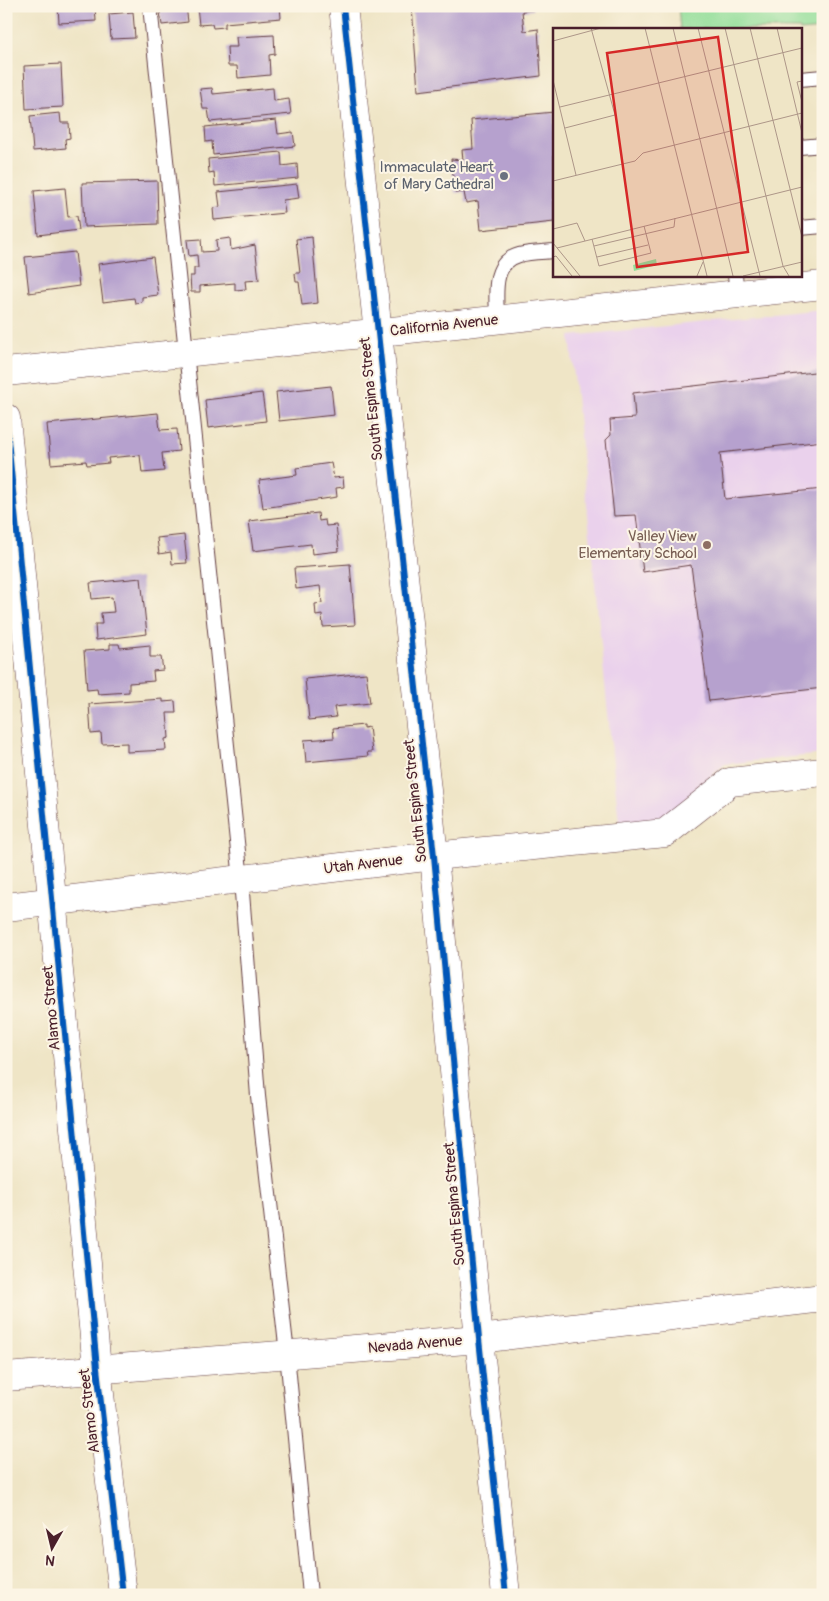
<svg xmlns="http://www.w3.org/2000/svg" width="829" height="1601" font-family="Pangolin,sans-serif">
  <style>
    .built { fill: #ead1ec }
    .pitch { fill: #93de9a; stroke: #6e7e62 }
    .building { fill: #b6a1ce }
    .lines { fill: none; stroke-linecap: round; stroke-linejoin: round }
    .service-casing { stroke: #633d42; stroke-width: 16 }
    .minor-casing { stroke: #633d42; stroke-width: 29 }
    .tertiary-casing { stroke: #633d42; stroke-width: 29 }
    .service { stroke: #fff; stroke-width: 14 }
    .minor { stroke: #fff; stroke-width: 28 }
    .tertiary { stroke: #fff; stroke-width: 28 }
    .cycleway-casing { stroke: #fcf5e5; stroke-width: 9 }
    .cycleway { stroke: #0057b8; stroke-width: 6 }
    .worship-dot { fill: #6b7280; stroke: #fcf5e5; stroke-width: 2 }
    .education-dot { fill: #8d6e63; stroke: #fcf5e5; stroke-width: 2 }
    .labels { text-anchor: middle; stroke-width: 4; stroke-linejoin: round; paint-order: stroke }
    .worship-label { font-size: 15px; fill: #5b616d; stroke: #fcf5e5; text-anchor: end }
    .street-label { font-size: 15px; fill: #4a1f2b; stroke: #fcf5e5 }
    .education-label { font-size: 15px; fill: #785e54; stroke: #fcf5e5; text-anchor: end }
    .inset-road { fill: none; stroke: #ad9688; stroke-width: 1 }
    .view { fill: #d62828; fill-opacity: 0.15; stroke: #d62828; stroke-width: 2.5 }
    .inset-edge { fill: none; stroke: #4a1f2b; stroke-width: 2.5 }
  </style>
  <rect width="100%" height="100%" fill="#fcf5e5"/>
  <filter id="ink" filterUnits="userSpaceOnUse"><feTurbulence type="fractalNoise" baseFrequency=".02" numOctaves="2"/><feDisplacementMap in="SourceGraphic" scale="10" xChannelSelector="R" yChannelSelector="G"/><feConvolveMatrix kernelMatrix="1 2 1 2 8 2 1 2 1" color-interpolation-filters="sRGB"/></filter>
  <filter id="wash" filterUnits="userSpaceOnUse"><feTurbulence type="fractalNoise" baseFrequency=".0096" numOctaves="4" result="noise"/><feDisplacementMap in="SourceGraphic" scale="20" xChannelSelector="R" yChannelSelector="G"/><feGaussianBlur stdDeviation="1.12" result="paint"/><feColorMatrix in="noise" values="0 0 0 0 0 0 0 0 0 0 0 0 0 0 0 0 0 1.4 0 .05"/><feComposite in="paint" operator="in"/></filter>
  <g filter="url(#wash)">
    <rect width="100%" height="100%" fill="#efe5c6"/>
    <polygon class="built" points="823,310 823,754 725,764 659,823 619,823 570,336"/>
    <polygon class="pitch" points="678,6 823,6 823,29 800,31 800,29 680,29"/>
    <g id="blocks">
      <g class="building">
        <polygon points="58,6 95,6 96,21 59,23"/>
        <polygon points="159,6 186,6 188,22 162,25"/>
        <polygon points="197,6 280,6 281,18 225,23 225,27 213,28 212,24 199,25"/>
        <polygon points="412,6 533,6 533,10 522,11 524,31 538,29 541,76 418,91"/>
        <polygon points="133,12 135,38 111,39 109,14"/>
        <polygon points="274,35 275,54 269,55 270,75 238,78 237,66 228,66 227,47 237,47 236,37"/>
        <polygon points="61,64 63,107 26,109 24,66"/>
        <polygon points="212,88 213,94 273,88 274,101 289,99 291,114 210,122 208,109 203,109 200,89"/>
        <polygon points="554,112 554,222 481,230 478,201 466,203 464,192 455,193 451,159 463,160 462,150 473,149 471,120"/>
        <polygon points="60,113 61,123 69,123 70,138 65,139 66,148 33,151 30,116"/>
        <polygon points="276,120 278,134 293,132 295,146 213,155 212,141 206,142 205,127"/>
        <polygon points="281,152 282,166 297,164 298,178 215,186 214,172 209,173 208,159"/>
        <polygon points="157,181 158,224 84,227 82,183"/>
        <polygon points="297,184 299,198 283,200 285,213 214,220 213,208 220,207 218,192"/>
        <polygon points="65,188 68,217 77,216 79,230 38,235 34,191"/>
        <polygon points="312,237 318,303 302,305 299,282 296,282 295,273 300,273 296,239"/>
        <polygon points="230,238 231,250 255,245 259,280 245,281 246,289 235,290 235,283 200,286 200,292 191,292 190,276 194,276 194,268 198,268 197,255 189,256 187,240 201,239 202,252 217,251 216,240"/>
        <polygon points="75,252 79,286 29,293 25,257"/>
        <polygon points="153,257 158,295 142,297 142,302 135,303 134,298 103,302 98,264"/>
        <polygon points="823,371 823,441 720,453 725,499 823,489 823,688 709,701 691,565 643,572 636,515 614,516 606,440 611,435 610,420 635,418 633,393"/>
        <polygon points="331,386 334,415 279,421 276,392"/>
        <polygon points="262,393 266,421 208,428 205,400"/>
        <polygon points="158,413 160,430 177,429 179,451 162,453 164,471 142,473 140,455 108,458 109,463 87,465 86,461 51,464 47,424"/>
        <polygon points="331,463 334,478 343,477 344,487 336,488 337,497 263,508 259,480 297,475 296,468"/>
        <polygon points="318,513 319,521 325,520 326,526 336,525 339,551 312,554 311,544 253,551 249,521"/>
        <polygon points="184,535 187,563 172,564 171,552 159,554 157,538"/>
        <polygon points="350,564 355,625 323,627 322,615 316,616 315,604 322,603 320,586 296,589 294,568"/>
        <polygon points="141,578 147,634 96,640 95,624 102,624 101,613 114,612 112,597 92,599 90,583"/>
        <polygon points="110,644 119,644 120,648 150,645 150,657 161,657 163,670 153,671 154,681 129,683 129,692 98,694 97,689 87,690 84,651 110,649"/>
        <polygon points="366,673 370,703 334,707 336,717 309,720 305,679"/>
        <polygon points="163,699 163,702 175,701 176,713 167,713 169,738 165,739 166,750 127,752 127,743 102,744 101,733 91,734 89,704"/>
        <polygon points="364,725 364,728 369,727 372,752 367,752 368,756 306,762 304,740 334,738 333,728"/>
      </g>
    </g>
  </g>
  <g filter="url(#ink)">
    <use href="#blocks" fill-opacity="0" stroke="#633d42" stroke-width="1"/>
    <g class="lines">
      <defs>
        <g id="service">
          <polyline points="150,6 241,880 258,1096 287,1354 310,1595"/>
          <polyline points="800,79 823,77"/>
          <polyline points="800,147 823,145"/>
          <polyline points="800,228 823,226"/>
          <polyline points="735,275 737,294"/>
          <path d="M497,319c0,-22 -7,-56 22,-64 10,-3 24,-3 35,-4"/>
        </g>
        <g id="minor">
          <polyline points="6,372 823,285"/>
          <polyline points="6,418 97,1368 123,1595"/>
          <polyline points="6,907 434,856 665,833 730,782 823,772"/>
          <polyline points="6,1377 479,1339 823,1298"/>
        </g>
        <polyline id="tertiary" points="343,6 434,856 479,1339 506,1595"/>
      </defs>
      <use href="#service" class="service-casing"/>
      <use href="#minor" class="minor-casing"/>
      <use href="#tertiary" class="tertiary-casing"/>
      <use href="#service" class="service"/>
      <use href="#minor" class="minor"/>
      <use href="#tertiary" class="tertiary"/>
      <defs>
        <g id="cycleway">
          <polyline points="343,6 434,856 479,1339 506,1595"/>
          <polyline points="6,418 97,1368 123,1595"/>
        </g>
      </defs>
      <use href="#cycleway" class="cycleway-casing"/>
      <use href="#cycleway" class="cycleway"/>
    </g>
  </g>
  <circle class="worship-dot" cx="504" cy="176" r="5"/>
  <circle class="education-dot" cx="707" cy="545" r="5"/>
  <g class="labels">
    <g class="worship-label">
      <text x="494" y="172">Immaculate Heart<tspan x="494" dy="17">of Mary Cathedral</tspan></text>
    </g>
    <g class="street-label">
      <text transform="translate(444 325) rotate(-6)" y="5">California Avenue</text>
      <text transform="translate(371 399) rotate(-96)" y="5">South Espina Street</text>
      <text transform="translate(415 801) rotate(-96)" y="5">South Espina Street</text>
      <text transform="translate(363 864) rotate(-7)" y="5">Utah Avenue</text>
      <text transform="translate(51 1008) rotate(-95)" y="5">Alamo Street</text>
      <text transform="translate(454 1204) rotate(-95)" y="5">South Espina Street</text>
      <text transform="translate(415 1344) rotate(-5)" y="5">Nevada Avenue</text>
      <text transform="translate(89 1411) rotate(-97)" y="5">Alamo Street</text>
    </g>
    <g class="education-label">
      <text x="697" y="541">Valley View<tspan x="697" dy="17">Elementary School</tspan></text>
    </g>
  </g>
  <g transform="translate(553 28)">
    <rect width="249" height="249" fill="#efe5c6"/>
    <path d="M103,231l1,6 -23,6 -1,-6z" fill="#93de9a"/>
    <path class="inset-road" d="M92,0l62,248M120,0l60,248M145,0l62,248M172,0l58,238 6,10M197,0l52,209M224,0l25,105M0,13l48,-13M0,52l23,95M249,53l-5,1 5,20M7,79l242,-59M12,100l50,-13 -24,-87M0,153l82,-20 8,-8 159,-40M0,201l24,-6 8,18M39,211l7,27 52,-13 -7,-27M0,215l27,33M41,218l80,-19 1,-9M4,220l245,-61M0,229l3,-1 16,20M44,229l51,-12M144,248l6,-14M190,248l59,-14"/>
    <path class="view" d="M165,9l30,215 -111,15 -30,-214z"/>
    <rect width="249" height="249" class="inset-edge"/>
  </g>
  <rect width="829" height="1601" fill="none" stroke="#fcf5e5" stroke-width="25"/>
  <g transform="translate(52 1548) rotate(188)" stroke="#fcf5e5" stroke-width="4" paint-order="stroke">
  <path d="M0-4L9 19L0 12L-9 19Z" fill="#4a1f2b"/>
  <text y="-8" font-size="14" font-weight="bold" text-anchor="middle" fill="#4a1f2b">N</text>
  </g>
</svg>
